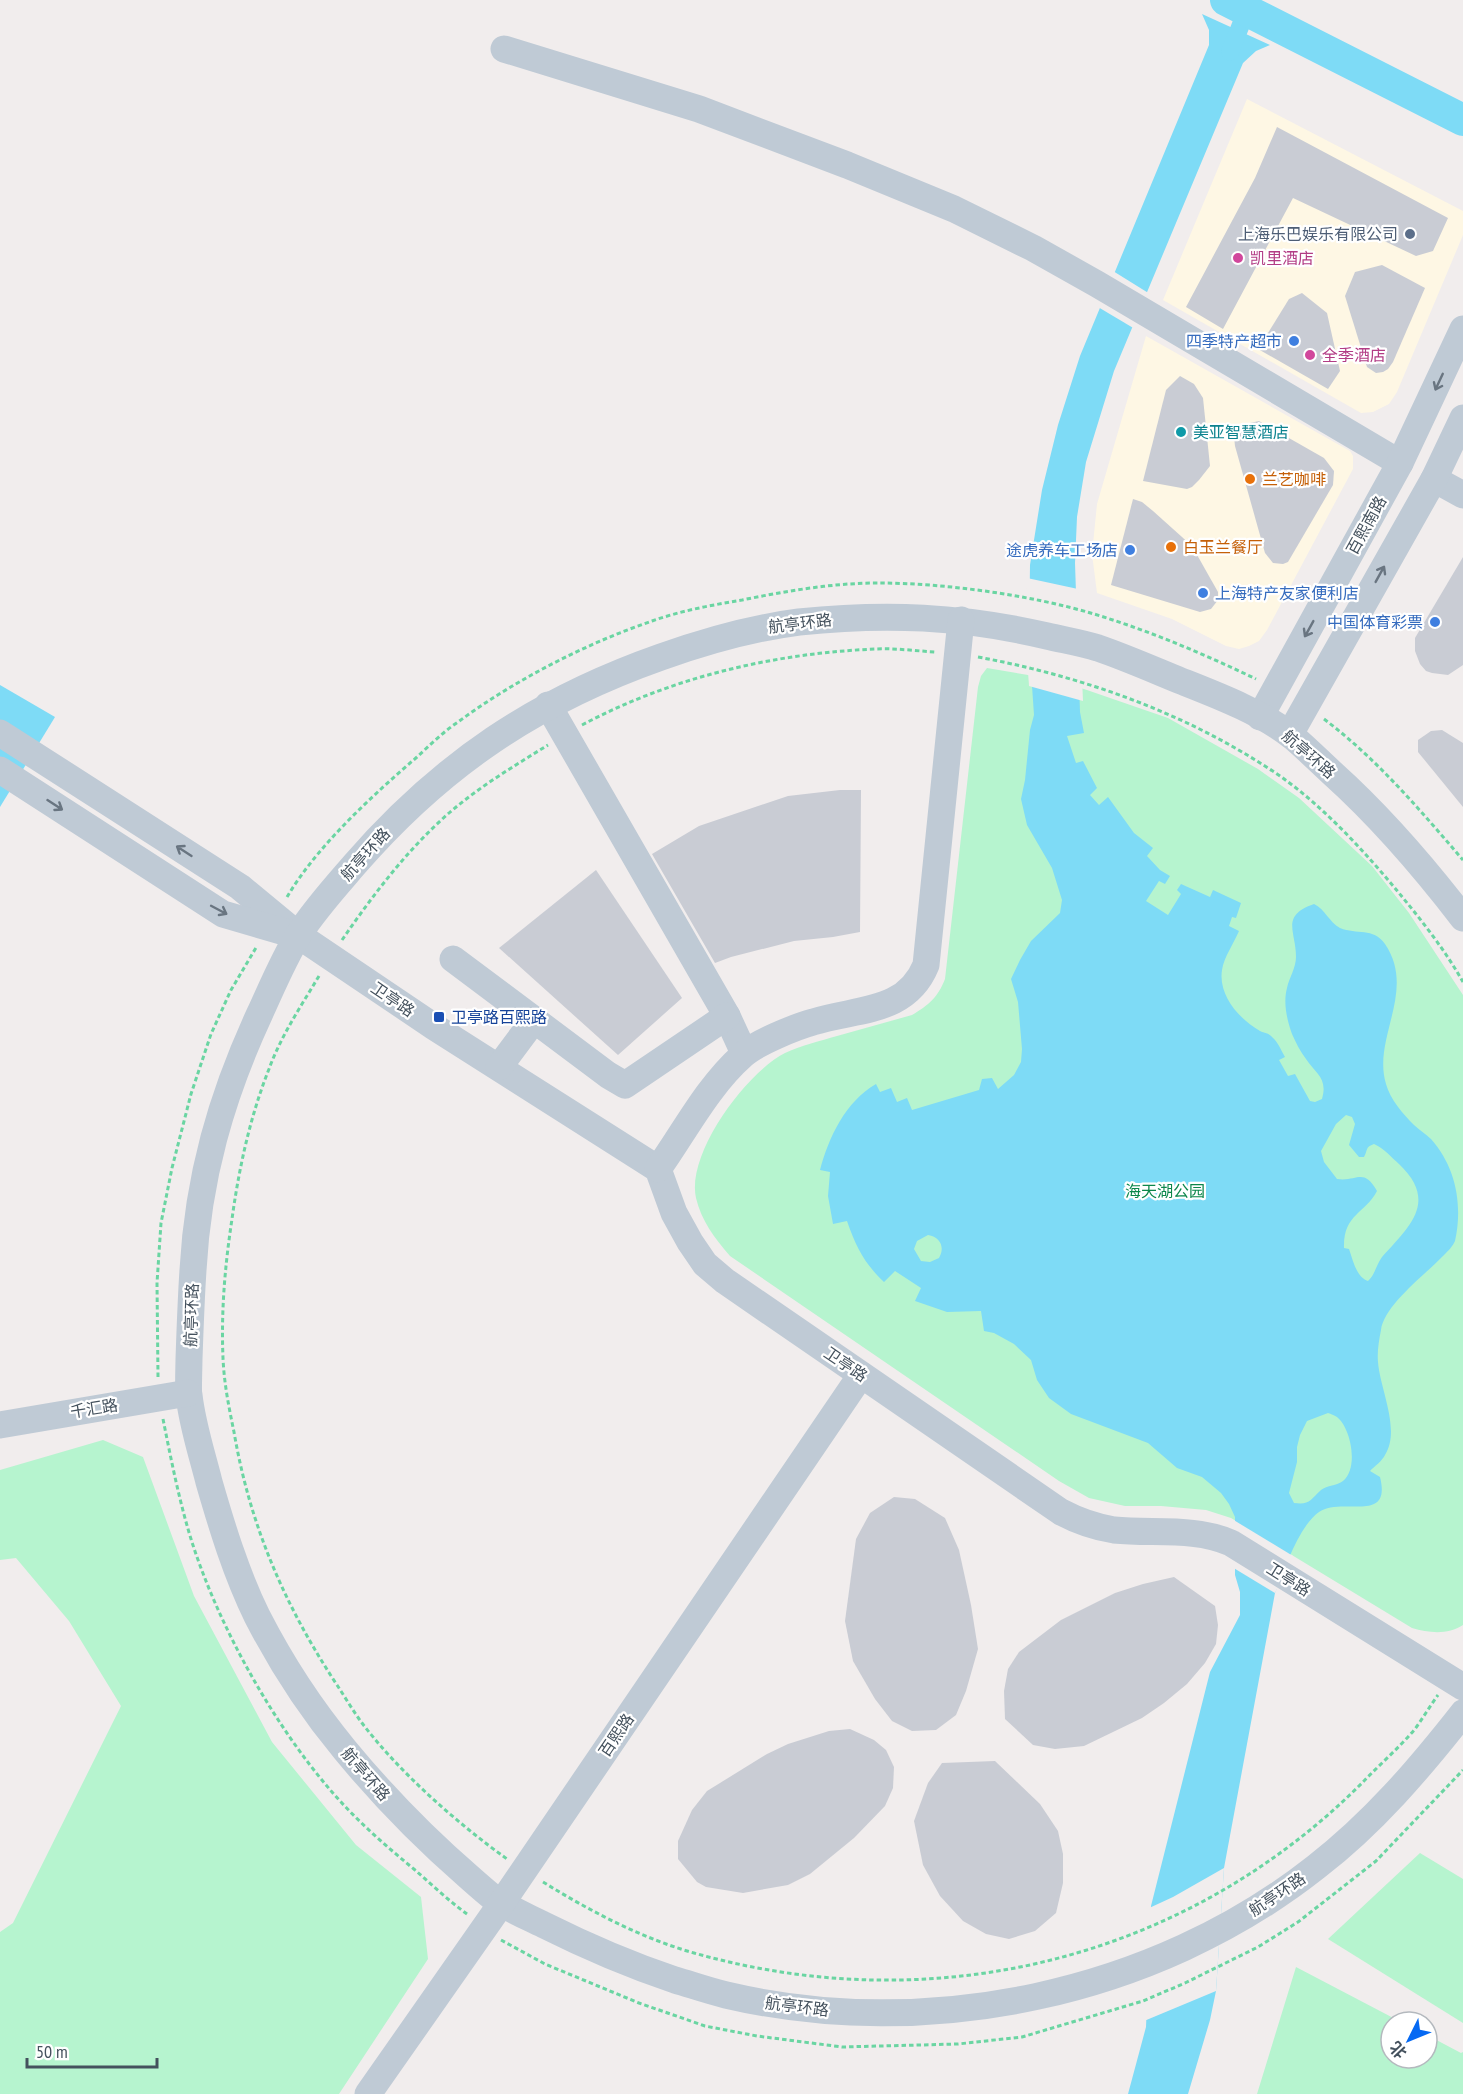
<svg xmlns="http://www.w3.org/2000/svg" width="1463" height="2094" font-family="'PT Sans Narrow','Noto Sans SC',sans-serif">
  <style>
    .commercial { fill: #fef7e4 }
    .green { fill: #b6f4cf }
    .water { fill: #7edbf6; fill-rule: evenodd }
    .pier { fill: #f1eded }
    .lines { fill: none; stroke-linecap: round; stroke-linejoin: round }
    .canal { stroke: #7edbf6; stroke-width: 18 }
    .river { stroke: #7edbf6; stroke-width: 32 }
    .building { fill: #c9ccd4 }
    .path { stroke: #6ad5a2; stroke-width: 3; stroke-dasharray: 4.5 3; stroke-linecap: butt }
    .minor { stroke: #bfcad5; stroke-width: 27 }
    .oneway { stroke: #697581 }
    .service-dot { fill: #5c6f8a; stroke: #fff; stroke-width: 2 }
    .hotel-dot { fill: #d1479c; stroke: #fff; stroke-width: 2 }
    .shop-dot { fill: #3f7fe0; stroke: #fff; stroke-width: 2 }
    .culture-dot { fill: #0f9aa8; stroke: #fff; stroke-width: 2 }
    .food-dot { fill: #e8710a; stroke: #fff; stroke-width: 2 }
    .transit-dot { fill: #1a4fb4; stroke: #fff; stroke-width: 2 }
    .labels { text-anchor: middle; stroke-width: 4.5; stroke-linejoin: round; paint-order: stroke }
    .service-label { font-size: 16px; fill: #4e5e75; stroke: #fff; text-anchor: end }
    .hotel-label { font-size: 16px; fill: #b23c85; stroke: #fff; text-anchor: start }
    .shop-label { font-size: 16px; fill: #366cbe; stroke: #fff; text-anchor: end }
    .culture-label { font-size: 16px; fill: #0d838f; stroke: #fff; text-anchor: start }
    .food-label { font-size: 16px; fill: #c56008; stroke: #fff; text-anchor: start }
    .street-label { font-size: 16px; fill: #44515d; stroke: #fff }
    .transit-label { font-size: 16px; fill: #164399; stroke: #fff; text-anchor: start }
    .park-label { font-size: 16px; fill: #0c874b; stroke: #fff }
  </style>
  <rect width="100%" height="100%" fill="#f1eded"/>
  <g class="commercial">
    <polygon points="1247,99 1463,211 1463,235 1397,392 1389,404 1373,412 1361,413 1163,300"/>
    <polygon points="1146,336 1350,451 1353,456 1353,469 1267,630 1259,641 1249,646 1239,649 1226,646 1172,619 1097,593 1092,554 1097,504"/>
  </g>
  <g class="green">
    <path d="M987,668l59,10 38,11 84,29 90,51 41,29 73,68 37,47 54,82v630c-15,10 -34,8 -51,3l-181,-110 -25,-8 -45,-4h-36l-36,-8 -30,-17 -329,-225c-15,-17 -29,-36 -34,-58 -10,-45 51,-126 89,-145 17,-8 35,-12 52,-17 25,-7 50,-14 75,-21 17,-10 26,-18 33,-36l33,-292 3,-11z"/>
    <polygon points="103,1440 143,1457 194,1596 272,1742 356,1845 421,1897 428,1959 339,2094 0,2094 0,1932 13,1923 121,1706 69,1621 16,1558 0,1560 0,1470"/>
    <polygon points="1420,1853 1463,1879 1463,2023 1328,1939"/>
    <polygon points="1296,1967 1401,2022 1391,2022 1391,2058 1427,2058 1427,2035 1461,2053 1463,2052 1463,2094 1257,2094"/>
  </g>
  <g class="water">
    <path d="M1202,14l68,31 -14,6 -13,12 -129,308 -28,91 -9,55 -2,46 5,149 4,21 -17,3 9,27 7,-2 14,27 -7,7 9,10 9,-8 26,36 19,15 -6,8 13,14 10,6 -5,8 -6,-3 -13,20 22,14 13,-21 -4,-4 4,-6 29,13 3,-7 28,13 -5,15 -4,-1 -3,9 10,5c-5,12 -15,26 -17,39 -4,25 17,49 38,61 4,2 9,2 12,6 6,5 9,13 13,20l-6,3 9,16 7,-2 15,27 5,1 7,-3c6,-21 -6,-25 -16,-40 -6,-8 -10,-16 -14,-25 -5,-14 -9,-31 -5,-46 2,-10 9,-20 9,-31 0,-26 -16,-41 18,-53 11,5 15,18 26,24 17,7 33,-1 45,16 32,47 -13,94 1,140 4,15 17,30 28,41 5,5 12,9 17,14 25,28 32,66 24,102 -2,5 -7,10 -11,14 -18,19 -60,50 -63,75 -2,10 -4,22 -3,32 2,27 23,68 7,93 -3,6 -10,11 -15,16l10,6c12,48 -39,19 -61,35 -21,15 -34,57 -44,81l-51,275 -8,123 -6,29 -22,74h-60l18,-67 5,-121 59,-234 30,-57v-23l-5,-17v-58l-6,-13 -8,-11 -19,-16 -25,-9 -29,-25 -77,-29 -22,-16 -12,-18 -6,-20 -17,-16 -20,-11 -10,-2 -3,-20 -34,1 -32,-11 6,-13 -26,-17 -11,11c-20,-19 -28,-35 -37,-61l-14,3 -5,-28 2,-24 -10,-2c9,-33 25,-68 56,-86l4,8 11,-4 6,14 10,-4 5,12 67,-20 3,-11 10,-1 6,11 16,-14 7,-13 1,-13 -4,-47 -7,-23 9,-19 11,-19 29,-28 2,-13 -10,-32 -25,-43 -6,-26 4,-19 5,-50 4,-15 -5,-73 1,-77 12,-75 16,-65 22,-69 129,-311v-15zM1346,1115l6,2 3,7 -6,21 10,12h5c4,-7 1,-10 10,-13 11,5 17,13 25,20 40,38 10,63 -17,93 -6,8 -7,18 -14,24 -12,-4 -15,-21 -19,-32l-5,-1c-1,-34 21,-34 33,-57 -14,-24 -19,-9 -40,-12l-13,-17 -3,-11 15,-27zM928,1235c13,2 17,13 11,23l-9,4 -9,-1 -7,-12 3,-8zM1328,1413c3,1 6,2 9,4 14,11 22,51 6,64 -6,5 -16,4 -22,9 -11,10 -11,15 -27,13l-5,-10 8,-31v-15l3,-12 7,-14z"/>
    <polygon points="0,685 55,717 0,807"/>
  </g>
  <g class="pier">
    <polygon points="1113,271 1150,294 1135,329 1098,307"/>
    <polygon points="1027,578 1078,589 1083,701 1029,686 1026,642"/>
    <polygon points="1232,1519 1293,1556 1275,1593 1232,1567"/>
    <polygon points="1224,1868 1216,1991 1144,2021 1147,1909 1173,1897"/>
  </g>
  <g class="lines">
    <polyline class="canal" points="1230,52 1246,12"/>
    <polyline class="river" points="1226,0 1463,120"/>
  </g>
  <g class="building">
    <polygon points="1277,127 1448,218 1433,251 1416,256 1293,198 1223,329 1186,307 1255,178"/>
    <polygon points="1382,265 1425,288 1393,362 1388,369 1383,372 1376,373 1367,367 1345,296 1355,272"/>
    <polygon points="1302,293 1327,313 1340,371 1328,389 1258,349 1289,299"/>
    <polygon points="1180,376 1194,384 1203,398 1210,466 1199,480 1192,487 1187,489 1143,481 1166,390"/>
    <polygon points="1259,421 1324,458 1334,471 1333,485 1288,562 1283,564 1273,563 1265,553 1235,446 1234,437 1241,425"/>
    <polygon points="1133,499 1142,502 1153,511 1192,546 1218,592 1218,600 1211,609 1200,612 1111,585"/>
    <polygon points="1463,557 1463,665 1448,675 1432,673 1426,671 1420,664 1415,651 1415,638"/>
    <polygon points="1442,730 1463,743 1463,807 1418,752 1418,740 1431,731"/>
    <polygon points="840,790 861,790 860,932 833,937 794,941 731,957 715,963 652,854 699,826 788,796"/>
    <polygon points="596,870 682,998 618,1055 499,948"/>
    <polygon points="894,1497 915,1499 945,1518 959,1550 971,1605 978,1649 966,1691 956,1715 936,1730 912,1731 892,1721 875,1699 853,1661 845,1621 856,1539 870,1513"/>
    <polygon points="1174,1577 1215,1606 1218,1625 1216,1644 1205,1663 1187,1684 1164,1703 1142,1718 1084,1746 1055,1749 1033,1745 1005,1719 1004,1691 1008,1669 1019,1652 1061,1620 1115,1593 1143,1584"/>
    <polygon points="850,1729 874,1740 886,1750 894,1767 893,1788 885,1806 854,1838 810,1874 788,1885 743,1893 706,1887 697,1882 678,1859 678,1841 692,1810 707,1791 767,1754 788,1744 829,1731"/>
    <polygon points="995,1761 1040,1804 1058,1831 1063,1854 1063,1883 1056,1913 1035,1931 1009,1939 986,1934 963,1921 940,1896 923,1865 914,1821 928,1783 942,1763"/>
  </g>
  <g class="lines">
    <g class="path">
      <path d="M978,657c107,20 211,57 302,119 44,31 85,76 119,117 23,28 46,57 64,89"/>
      <path d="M1324,719c53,40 96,91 139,141"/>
      <path d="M582,725c90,-48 193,-72 294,-76 20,-1 40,2 59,3"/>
      <path d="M287,897c30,-51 85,-101 130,-140 13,-12 26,-25 41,-35 57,-42 127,-78 194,-101 28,-10 60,-16 90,-21 45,-9 90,-17 136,-17 66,0 153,12 216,31 56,17 110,40 162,65"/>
      <path d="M342,940c31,-45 65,-90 107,-127 30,-26 65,-47 99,-68"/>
      <path d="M319,976c-18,30 -38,60 -50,93 -19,48 -30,99 -37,150 -7,46 -11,92 -9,139 1,25 6,50 11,74 16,94 51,174 103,253 8,12 16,26 25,38 37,49 95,100 145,136"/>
      <polyline points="158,1377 157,1283 161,1223 172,1168 191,1094 211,1034 231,990 257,946"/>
      <path d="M163,1419c8,40 16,81 28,120 27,86 82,185 141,253 25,29 54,54 83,78 17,15 34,31 52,44"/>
      <path d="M543,1882c47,29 98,56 151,71 240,68 491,7 668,-170 17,-18 37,-35 53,-54 8,-11 15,-23 23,-34"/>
      <polyline points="501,1940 545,1964 639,2003 705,2026 757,2036 842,2047 958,2044 1022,2037 1143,2001 1185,1983 1258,1947 1298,1922 1376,1861 1463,1770"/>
    </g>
    <g class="minor">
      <polyline points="504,49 699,109 847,165 954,209 1033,248 1097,284 1400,463"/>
      <polyline points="1434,479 1463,495"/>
      <polyline points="548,705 727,1016 744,1053"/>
      <polyline points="1260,717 1400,463 1463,329"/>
      <path d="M0,733l240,154 58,48 135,91 225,143 16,44 16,29 15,22 20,17 336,231c17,9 34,15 53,18 39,4 81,-3 117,13l232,144"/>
      <polyline points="1290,734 1434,479 1463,418"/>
      <polyline points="0,770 223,914 288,933"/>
      <path d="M1463,918c-40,-52 -82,-101 -131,-145 -13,-12 -26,-25 -39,-36 -32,-25 -74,-41 -112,-56 -27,-11 -54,-23 -83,-33 -16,-5 -34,-8 -51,-12 -85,-20 -162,-23 -248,-14 -47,6 -93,19 -138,35 -125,44 -219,107 -306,207 -19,22 -40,45 -56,70 -15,24 -27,53 -39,79 -39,84 -62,165 -67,257 -2,30 -3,60 -4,89 0,5 -1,32 0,36 3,29 13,59 20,87 13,45 27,91 48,134 24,47 54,93 88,134 38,46 79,88 124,127 9,8 18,16 27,23 15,10 32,17 48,25 42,21 86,40 131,55 17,5 34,11 51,15 201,47 428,0 590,-128 57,-44 103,-98 147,-154"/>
      <polyline points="453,959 608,1075 625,1085 727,1016"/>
      <polyline points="499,1067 534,1020"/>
      <path d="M658,1169c27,-38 49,-82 85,-114 13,-12 52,-28 70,-33 44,-14 93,-8 113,-57l35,-345"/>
      <polyline points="0,1425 188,1393"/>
      <polyline points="368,2094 501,1904 861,1375"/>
    </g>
  </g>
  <defs><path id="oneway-shaft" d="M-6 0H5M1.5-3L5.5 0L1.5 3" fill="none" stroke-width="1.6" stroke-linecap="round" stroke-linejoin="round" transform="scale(1.5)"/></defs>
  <g class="oneway">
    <use href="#oneway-shaft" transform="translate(1439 382) rotate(115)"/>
    <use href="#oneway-shaft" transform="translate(1380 574) rotate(-61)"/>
    <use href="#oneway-shaft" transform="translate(1309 629) rotate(119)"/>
    <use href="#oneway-shaft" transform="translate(55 805) rotate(33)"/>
    <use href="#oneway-shaft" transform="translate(184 851) rotate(-147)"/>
    <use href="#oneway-shaft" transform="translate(219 910) rotate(28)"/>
  </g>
  <circle class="service-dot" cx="1410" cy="234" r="6"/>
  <g class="hotel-dot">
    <circle cx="1238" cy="258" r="6"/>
    <circle cx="1310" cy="355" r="6"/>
  </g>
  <g class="shop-dot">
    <circle cx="1294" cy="341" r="6"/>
    <circle cx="1130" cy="550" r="6"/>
    <circle cx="1203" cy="593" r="6"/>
    <circle cx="1435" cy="622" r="6"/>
  </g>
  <circle class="culture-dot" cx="1181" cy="432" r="6"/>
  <g class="food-dot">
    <circle cx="1250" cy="479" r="6"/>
    <circle cx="1171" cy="547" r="6"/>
  </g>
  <rect class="transit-dot" x="433" y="1011" width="12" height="12" rx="3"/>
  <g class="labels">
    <g class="service-label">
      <text x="1398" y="240">上海乐巴娱乐有限公司</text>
    </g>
    <g class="hotel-label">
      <text x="1250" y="264">凯里酒店</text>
      <text x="1322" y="361">全季酒店</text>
    </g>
    <g class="shop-label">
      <text x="1282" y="347">四季特产超市</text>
      <text x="1118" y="556">途虎养车工场店</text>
      <text x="1215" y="599" text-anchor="start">上海特产友家便利店</text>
      <text x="1423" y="628">中国体育彩票</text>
    </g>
    <g class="culture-label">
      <text x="1193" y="438">美亚智慧酒店</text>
    </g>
    <g class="food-label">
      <text x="1262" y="485">兰艺咖啡</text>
      <text x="1183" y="553">白玉兰餐厅</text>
    </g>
    <g class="street-label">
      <text transform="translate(1366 525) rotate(-61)" y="6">百熙南路</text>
      <text transform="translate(800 623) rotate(-7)" y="6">航亭环路</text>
      <text transform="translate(1309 754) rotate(41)" y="6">航亭环路</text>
      <text transform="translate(365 854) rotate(-48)" y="6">航亭环路</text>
      <text transform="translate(393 999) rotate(34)" y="6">卫亭路</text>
      <text transform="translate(191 1315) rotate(-88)" y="6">航亭环路</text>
      <text transform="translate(846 1364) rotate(34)" y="6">卫亭路</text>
      <text transform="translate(94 1408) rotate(-9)" y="6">千汇路</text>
      <text transform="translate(1289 1579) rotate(32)" y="6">卫亭路</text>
      <text transform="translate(616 1735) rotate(-56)" y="6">百熙路</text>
      <text transform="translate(366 1774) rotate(49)" y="6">航亭环路</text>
      <text transform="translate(1277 1894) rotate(-34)" y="6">航亭环路</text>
      <text transform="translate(797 2006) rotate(7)" y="6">航亭环路</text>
    </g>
    <g class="transit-label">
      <text x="451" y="1023">卫亭路百熙路</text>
    </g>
    <g class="park-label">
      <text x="1165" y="1197">海天湖公园</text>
    </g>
  </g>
  <g transform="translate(1409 2040) rotate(227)"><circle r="28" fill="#ffffff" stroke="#b4b9be" stroke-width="1.5"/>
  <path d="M0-4.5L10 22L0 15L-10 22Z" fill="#0569f3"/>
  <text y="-9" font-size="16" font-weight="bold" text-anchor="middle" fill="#44515d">北</text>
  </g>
  <path d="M27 2058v9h130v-9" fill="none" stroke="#44515d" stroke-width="3"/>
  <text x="36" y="2058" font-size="18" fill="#44515d" stroke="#ffffff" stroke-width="4.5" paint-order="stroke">50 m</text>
</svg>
